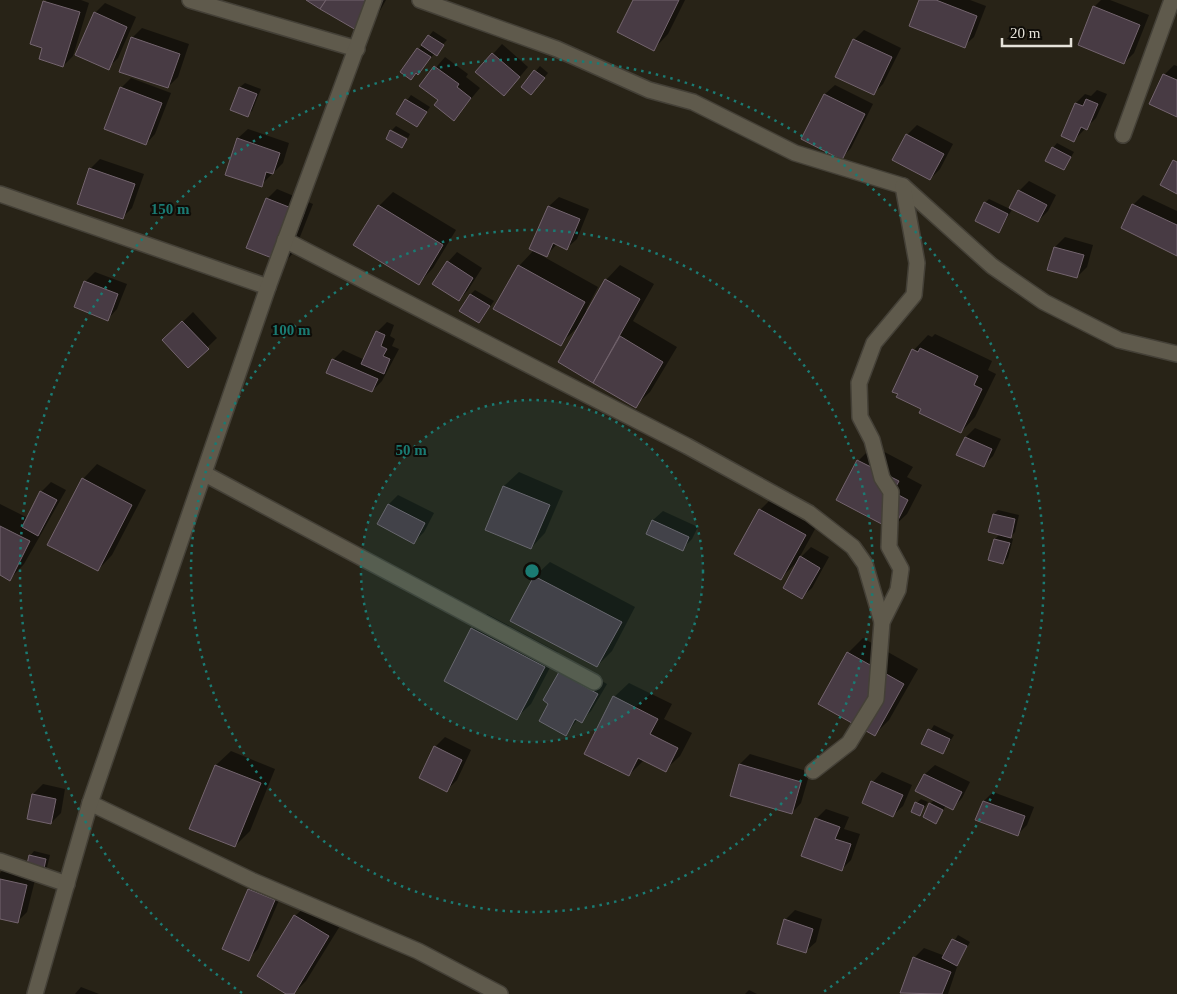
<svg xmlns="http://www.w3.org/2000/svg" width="1177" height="994" font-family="Georgia,serif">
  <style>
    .shadow { fill: #0007 }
    .building { fill: #483b44; stroke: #73646e }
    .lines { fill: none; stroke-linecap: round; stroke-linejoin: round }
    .minor-casing { stroke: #444037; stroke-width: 18 }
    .minor { stroke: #5f5a4c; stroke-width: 15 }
    .ring { fill: none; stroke: #1a7b73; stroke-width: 2.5; stroke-dasharray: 2.5 5 }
    .centre { fill: #1a7b73; stroke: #0f0d08; stroke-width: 2.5 }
    .ring-label { font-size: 15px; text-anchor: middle; font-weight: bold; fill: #1a7b73; stroke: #0f0d08; stroke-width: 4; stroke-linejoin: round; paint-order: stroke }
  </style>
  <rect width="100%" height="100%" fill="#282317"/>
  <g class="shadow">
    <polygon points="46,0 81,0 89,3 73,56 63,66 44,47 31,43"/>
    <polygon points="308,0 386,0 373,23"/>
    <polygon points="634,0 685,0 668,34 654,49"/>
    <polygon points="920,0 970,0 986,6 974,37 964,46"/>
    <polygon points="1101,0 1110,0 1149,15 1134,53 1124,63 1094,7"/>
    <polygon points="105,3 136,17 118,58 108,68 95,13"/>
    <polygon points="142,28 189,44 178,77 168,87 132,38"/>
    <polygon points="864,30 901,48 883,84 873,94 837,76 854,40"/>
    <polygon points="433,31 447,40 411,79 401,72"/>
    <polygon points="502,44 528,67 513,85 493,54"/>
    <polygon points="445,57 468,74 466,77 480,88 454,119 440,99 421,85"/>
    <polygon points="1174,65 1177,66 1177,115 1164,75"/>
    <polygon points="540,66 548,73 535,89 522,87"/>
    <polygon points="131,78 171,93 155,134 146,144 121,88"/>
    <polygon points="245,83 261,89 252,111 247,116 231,109 240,87"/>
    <polygon points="835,85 873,104 851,148 842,158 803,138 825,94"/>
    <polygon points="1097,90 1107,94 1096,118 1074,140 1062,136 1076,103 1085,94 1091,96"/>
    <polygon points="411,95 430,107 417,126 397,114"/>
    <polygon points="917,125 953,144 940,169 930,179 907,135"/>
    <polygon points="396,126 410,134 408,138 392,130"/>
    <polygon points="248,129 289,143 283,163 261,185 238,138"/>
    <polygon points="1057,143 1074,152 1064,169 1053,148"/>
    <polygon points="100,159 144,174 132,208 122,218 79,203 91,168"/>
    <polygon points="1029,181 1056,195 1048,211 1038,221 1013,208 999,231 985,203 989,199 1010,209 1019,191"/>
    <polygon points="277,189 313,204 294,252 285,262 267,199"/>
    <polygon points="393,192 456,230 433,268 419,283 379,206"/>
    <polygon points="1143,195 1177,211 1177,254 1133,205"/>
    <polygon points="559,197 589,209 577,239 567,248 557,244 547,255 538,252 537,253 598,287 586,310 588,312 606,280 620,265 654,284 633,321 677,347 650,392 635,406 559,362 579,326 560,344 519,266 534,250 531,249 549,206"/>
    <polygon points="1065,237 1093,245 1087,267 1077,277 1055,247"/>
    <polygon points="457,252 482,268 468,290 459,300 448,262"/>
    <polygon points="95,272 127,284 117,309 108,319 85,282"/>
    <polygon points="475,290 494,301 479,322 471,294"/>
    <polygon points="193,312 217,338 188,366 164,340"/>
    <polygon points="387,322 394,325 390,336 395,339 392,346 399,349 382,381 372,391 333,360 343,350 365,360 377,332"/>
    <polygon points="935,334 992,361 988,370 996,374 975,417 961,432 923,409 914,350 928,335 932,337"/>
    <polygon points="975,428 1001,439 993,456 983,466 966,437"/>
    <polygon points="873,446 913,467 907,477 922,485 907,514 892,528 858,461"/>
    <polygon points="97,464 146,490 112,555 98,570 83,479"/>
    <polygon points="519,472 563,491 545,533 531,548 486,529 504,486"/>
    <polygon points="51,482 66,490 24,564 10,579 0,574 0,504 28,518 41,492"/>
    <polygon points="398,495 434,513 424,532 414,542 379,523 389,504"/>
    <polygon points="775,495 820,520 798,560 811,547 829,557 812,588 802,597 798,561 781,578 736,553 760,510"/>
    <polygon points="998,510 1019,515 1015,532 1010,538 1013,539 1008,558 1003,563 995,539 1000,534 994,514"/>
    <polygon points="663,511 698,527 692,539 682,549 648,533 653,520"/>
    <polygon points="550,562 635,607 612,651 597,666 512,621 535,576"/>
    <polygon points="487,614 558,652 531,704 516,718 472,629"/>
    <polygon points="863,638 918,669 889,720 874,735 819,704 848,653"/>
    <polygon points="569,663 607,684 591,711 581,721 578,719 566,734 550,703 560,672"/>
    <polygon points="629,683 672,704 664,719 692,733 680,756 665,770 644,760 629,775 614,697"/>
    <polygon points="934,725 954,735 943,753 923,743"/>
    <polygon points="445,737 471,750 457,780 447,790 435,747"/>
    <polygon points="231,751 275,769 250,831 235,846 191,828 216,765"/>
    <polygon points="750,754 810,772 801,803 792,813 732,796 740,764"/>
    <polygon points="935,765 970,782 962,798 953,808 946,805 936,822 930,804 935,799 917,791 925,774"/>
    <polygon points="882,772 912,785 903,806 893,815 873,782"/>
    <polygon points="43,784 65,789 61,813 51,823 28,818 33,794"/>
    <polygon points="993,792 1034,807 1027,825 1017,835 984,801"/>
    <polygon points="921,799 928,802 919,815 917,803"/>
    <polygon points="826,809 849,817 844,829 860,834 851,860 841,870 803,856 817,818"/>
    <polygon points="34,851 50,855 47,867 43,871 30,856"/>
    <polygon points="5,868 36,876 27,912 17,922 0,918 0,873"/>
    <polygon points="259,880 283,891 258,949 248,959 249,890"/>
    <polygon points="310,902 343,921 306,981 293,994 288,994 295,916"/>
    <polygon points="795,910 822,919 816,942 806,951 785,920"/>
    <polygon points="958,935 970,942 959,961 948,994 901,992 914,958 924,948 945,956"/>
    <polygon points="81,987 99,994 75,994"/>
    <polygon points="749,990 757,994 745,994"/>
  </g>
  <g class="building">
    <polygon points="306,0 326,0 320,9"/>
    <polygon points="326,0 383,0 363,34 320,9"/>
    <polygon points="633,0 679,0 654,51 617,32"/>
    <polygon points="919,0 936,0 977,16 965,48 909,26"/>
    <polygon points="43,1 80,12 63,67 39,59 42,48 30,44"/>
    <polygon points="1093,6 1140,25 1124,64 1078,45"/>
    <polygon points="94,12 127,27 109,70 75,55"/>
    <polygon points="428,35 444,45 437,56 421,45"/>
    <polygon points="131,37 180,54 168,88 119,72"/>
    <polygon points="853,39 892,57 874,95 835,77"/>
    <polygon points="417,48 431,57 418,75 416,73 411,80 400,72"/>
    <polygon points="492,53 520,77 504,96 475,72"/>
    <polygon points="434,66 459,84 457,87 471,98 454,121 434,105 438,100 419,86"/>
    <polygon points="534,70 545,78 531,95 521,87"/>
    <polygon points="1163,74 1177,80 1177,117 1149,104"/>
    <polygon points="120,87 162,103 146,145 104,129"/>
    <polygon points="239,87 257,94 248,117 230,110"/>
    <polygon points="824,94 865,114 842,160 801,139"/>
    <polygon points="405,99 427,112 417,127 396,114"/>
    <polygon points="1086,99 1098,104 1087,130 1081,127 1074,142 1061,136 1075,103 1083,106"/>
    <polygon points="390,130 407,139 402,148 386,139"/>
    <polygon points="906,134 944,154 930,180 892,160"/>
    <polygon points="237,138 280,153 273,174 266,172 262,187 225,175"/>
    <polygon points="1052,147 1071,157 1064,170 1045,161"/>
    <polygon points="1173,160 1177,162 1177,194 1160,185"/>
    <polygon points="89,168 135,184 123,219 77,204"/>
    <polygon points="1018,190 1047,205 1038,222 1009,208"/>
    <polygon points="266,198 304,213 285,263 246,248"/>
    <polygon points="984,202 1008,214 999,233 975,221"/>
    <polygon points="1132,204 1177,225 1177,256 1121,228"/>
    <polygon points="378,205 443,245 419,285 353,245"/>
    <polygon points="548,206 580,219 567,250 553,243 547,257 529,249"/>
    <polygon points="1054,247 1084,255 1077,278 1047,270"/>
    <polygon points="447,261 473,278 459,301 432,284"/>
    <polygon points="518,265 585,302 561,346 493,309"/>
    <polygon points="605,279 640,299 593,383 558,362"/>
    <polygon points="84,281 118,294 108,321 74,307"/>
    <polygon points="470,294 490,306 479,323 459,311"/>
    <polygon points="182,321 209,349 188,368 162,340"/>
    <polygon points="376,331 385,335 381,346 387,349 383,356 390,359 384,374 361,364"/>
    <polygon points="620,336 663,362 636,408 593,383"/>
    <polygon points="920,348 978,376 974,385 982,389 961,433 919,413 921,409 896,397 898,394 892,392 912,349 918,352"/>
    <polygon points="332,359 378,379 372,392 326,373"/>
    <polygon points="965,437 992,449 984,467 956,455"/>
    <polygon points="857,460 899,481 893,492 908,500 893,530 836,500"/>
    <polygon points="82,478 132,505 98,571 47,545"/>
    <polygon points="503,486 550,505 531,549 485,530"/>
    <polygon points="40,491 57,500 38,536 22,527"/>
    <polygon points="388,504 425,523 414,544 377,524"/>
    <polygon points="759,509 806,535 781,580 734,554"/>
    <polygon points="993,514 1015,519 1011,538 988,532"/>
    <polygon points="652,520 689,537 683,551 646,534"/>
    <polygon points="0,526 30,541 10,581 0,575"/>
    <polygon points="994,539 1010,543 1003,564 988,560"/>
    <polygon points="800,556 820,568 802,599 783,588"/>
    <polygon points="534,576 622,622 597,667 510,621"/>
    <polygon points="471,628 545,667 517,720 444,681"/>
    <polygon points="847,652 904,684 875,736 818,704"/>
    <polygon points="559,672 598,694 582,723 575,719 566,736 539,721 548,704 543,700"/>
    <polygon points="613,696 658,719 650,734 678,748 666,772 638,758 629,776 584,754"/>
    <polygon points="928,729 950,739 943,754 921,744"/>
    <polygon points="434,746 462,760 447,792 419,778"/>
    <polygon points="739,764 801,782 792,814 730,796"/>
    <polygon points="215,765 261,783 235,847 189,829"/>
    <polygon points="924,774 962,792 953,810 915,791"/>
    <polygon points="871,781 903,795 893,817 862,803"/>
    <polygon points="32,794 56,799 51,824 27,819"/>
    <polygon points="983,801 1025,816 1018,836 975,820"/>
    <polygon points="915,802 924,806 920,816 911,812"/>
    <polygon points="929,803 943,810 936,824 923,817"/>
    <polygon points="815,818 840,827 835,839 851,844 842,871 801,856"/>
    <polygon points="29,855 46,859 43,873 26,869"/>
    <polygon points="0,879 27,885 18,923 0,919"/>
    <polygon points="248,889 275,900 249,961 222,949"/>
    <polygon points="294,915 329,936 294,994 286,994 257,976"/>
    <polygon points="784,919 813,929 806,953 777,944"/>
    <polygon points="952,939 967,946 957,966 942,958"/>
    <polygon points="913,957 951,972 942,994 900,993"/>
  </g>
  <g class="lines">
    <defs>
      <g id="minor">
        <polyline points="190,0 357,49"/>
        <polyline points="420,0 557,49 649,90 693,102 795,153 903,186 992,266 1044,302 1119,340 1177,354"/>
        <polyline points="1123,135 1172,0"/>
        <polyline points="0,194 268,287"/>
        <polyline points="285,240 687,446 809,513 853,547 865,564 882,622"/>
        <polyline points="205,474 594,682"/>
        <polyline points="813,771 849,743 876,699 882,622 898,590 901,569 889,547 891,492 882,478 872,440 860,417 859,383 874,343 914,295 917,263 903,186"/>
        <polyline points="90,803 253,881 418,951 500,994"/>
        <polyline points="0,861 67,884"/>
        <polyline points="35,994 90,803 268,287 374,0"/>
      </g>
    </defs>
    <use href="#minor" class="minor-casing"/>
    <use href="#minor" class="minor"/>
  </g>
  <circle cx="532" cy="571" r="171" fill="#1a7b73" fill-opacity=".12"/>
  <g class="ring">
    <circle cx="532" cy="571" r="171"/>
    <circle cx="532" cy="571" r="341"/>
    <path d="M242 993A512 512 0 1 1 822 993"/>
  </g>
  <circle cx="532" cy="571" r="8" class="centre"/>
  <g class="ring-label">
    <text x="170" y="214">150 m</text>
    <text x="291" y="335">100 m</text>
    <text x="411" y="455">50 m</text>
  </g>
  <path d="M1002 38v8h69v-8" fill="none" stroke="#e6e3da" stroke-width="2.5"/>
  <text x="1010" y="38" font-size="15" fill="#e6e3da" stroke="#0f0d08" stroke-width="4" paint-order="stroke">20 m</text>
</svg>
